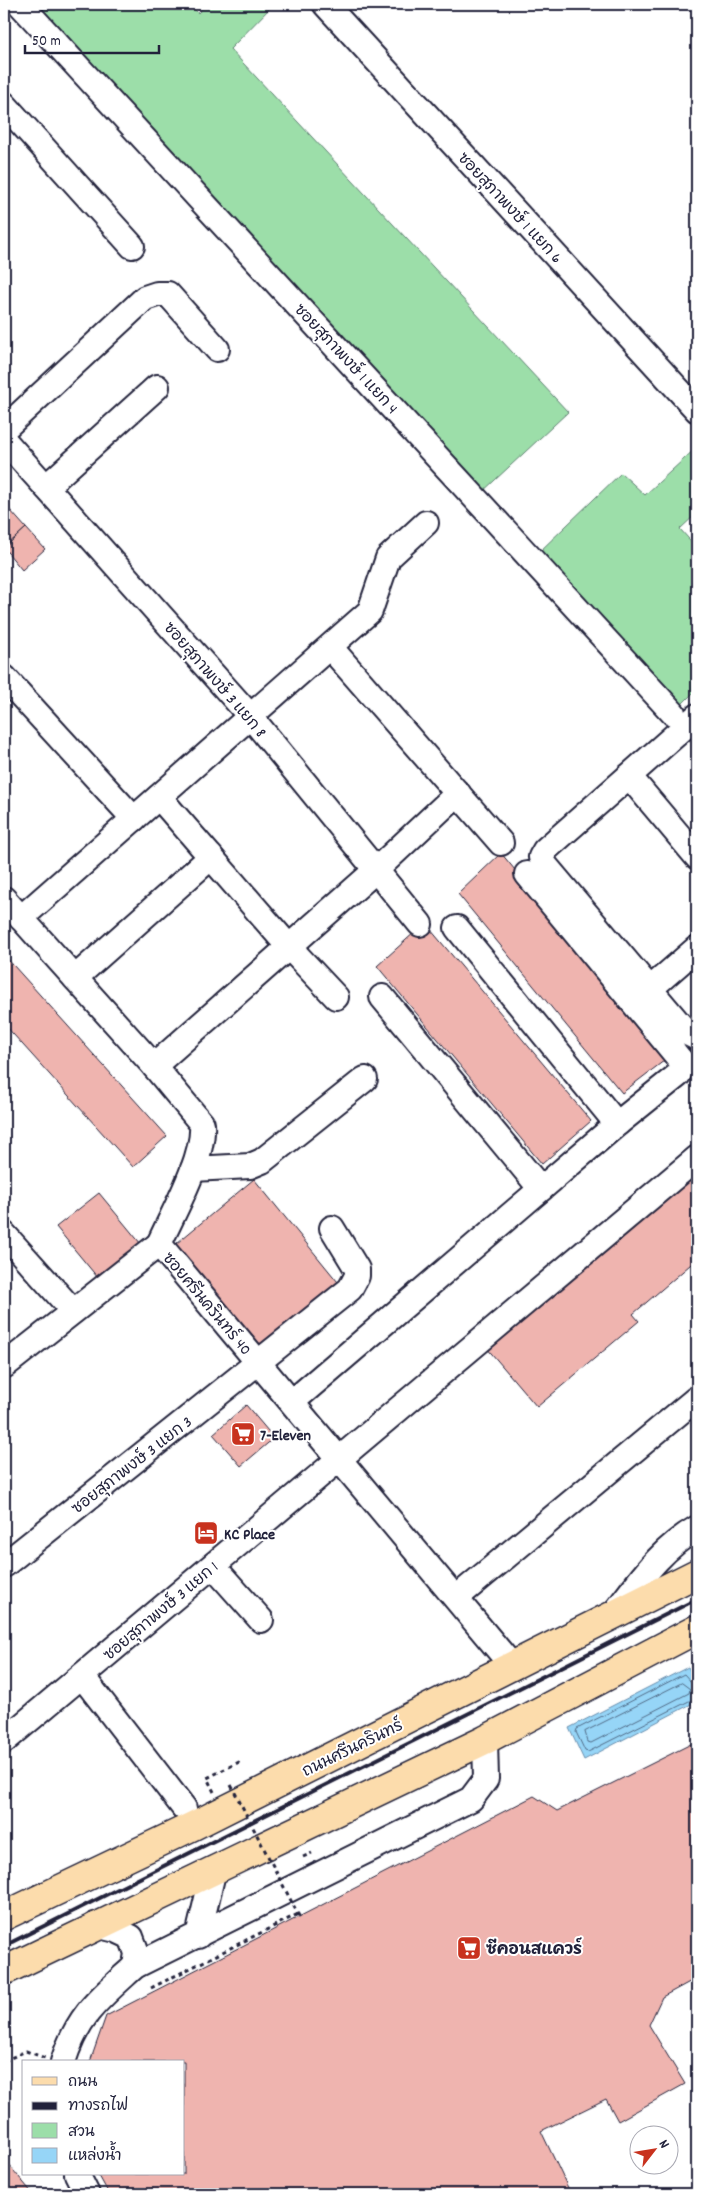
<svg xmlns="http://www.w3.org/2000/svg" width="701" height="2198" font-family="Dekko,'Playpen Sans Thai',sans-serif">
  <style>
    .green { fill: #9cdea9; stroke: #5f8072 }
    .water { fill: #96d5f7; stroke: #688dac }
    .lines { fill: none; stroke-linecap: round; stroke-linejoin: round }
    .shore { stroke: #506a86; stroke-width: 1 }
    .building { fill: #efb4af; stroke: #22223b }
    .minor-casing { stroke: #22223b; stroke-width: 28 }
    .major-casing { stroke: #22223b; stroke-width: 31 }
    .path { stroke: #22223b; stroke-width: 3; stroke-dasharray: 4 4; stroke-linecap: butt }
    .minor { stroke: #fff; stroke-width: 24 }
    .major { stroke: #fcdcac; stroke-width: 28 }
    .rail { stroke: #22223b; stroke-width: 4 }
    .path-bridge { stroke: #22223b; stroke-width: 3; stroke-dasharray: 4 4; stroke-linecap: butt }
    .labels { text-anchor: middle; stroke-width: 4; stroke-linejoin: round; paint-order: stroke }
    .street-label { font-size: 16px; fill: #22223b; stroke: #fff }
    .poi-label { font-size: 16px; font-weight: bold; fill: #22223b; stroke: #fff; text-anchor: start }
  </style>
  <rect width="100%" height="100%" fill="#fff"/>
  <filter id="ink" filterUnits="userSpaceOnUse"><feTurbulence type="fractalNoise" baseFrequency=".02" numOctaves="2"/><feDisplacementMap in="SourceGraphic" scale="10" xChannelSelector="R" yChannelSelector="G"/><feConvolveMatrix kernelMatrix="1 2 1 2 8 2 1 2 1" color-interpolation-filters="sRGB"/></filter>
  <g filter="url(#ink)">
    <g class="green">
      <polygon points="30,4 189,4 198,13 207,4 274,4 230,49 568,412 480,494"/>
      <polygon points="697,447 697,513 680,529 697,548 697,689 679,707 538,553 621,473 645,495"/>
    </g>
    <polygon class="water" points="688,1667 697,1683 697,1701 584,1760 569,1728"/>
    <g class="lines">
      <g class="shore">
        <polygon points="682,1683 690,1689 689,1693 591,1743 588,1742 585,1732"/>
        <polyline points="697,1684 692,1683 684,1674 577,1729 576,1732 585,1751 588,1752 697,1697"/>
      </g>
    </g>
    <g class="building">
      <polygon points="4,503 10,510 4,516"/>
      <polygon points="10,510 26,528 4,548 4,516"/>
      <polygon points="26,528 45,549 22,570 4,548"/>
      <polygon points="501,853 669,1057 622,1093 458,894"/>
      <polygon points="425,923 591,1121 542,1164 377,966"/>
      <polygon points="4,955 167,1136 133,1167 4,1024"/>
      <polygon points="697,1168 697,1259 633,1314 639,1321 537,1407 486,1347"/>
      <polygon points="254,1179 342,1287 258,1355 171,1248"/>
      <polygon points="99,1193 141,1244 98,1278 56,1227"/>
      <polygon points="246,1405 274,1438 241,1466 213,1434"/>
      <polygon points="697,1741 697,1978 662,1997 649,2025 685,2084 618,2121 606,2099 541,2131 570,2192 565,2194 109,2194 98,2174 184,2174 184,2062 90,2062 106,2016 534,1796 557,1811"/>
      <polygon points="4,2159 33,2194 4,2194"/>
    </g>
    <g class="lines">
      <defs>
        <g id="minor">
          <polyline points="20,4 673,713"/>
          <polyline points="325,4 697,410"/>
          <polyline points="4,104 132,246"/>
          <polyline points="4,429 145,298 157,294 168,294 217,349"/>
          <polyline points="4,440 251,717 420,924"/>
          <polyline points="46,487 157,387"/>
          <polyline points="330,647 501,843"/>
          <polyline points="4,677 134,819"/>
          <polyline points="697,716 545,850 541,857 546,866 687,1033 697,1038"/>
          <polyline points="629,776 697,857"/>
          <polyline points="159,797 289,947 336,997"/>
          <path d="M4,899l150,167 48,58c3,33 -29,89 -43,120l354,423"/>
          <polyline points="21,918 370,611 388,558 426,523"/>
          <polyline points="457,928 617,1124"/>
          <polyline points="75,978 211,857"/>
          <polyline points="650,989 697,948"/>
          <polyline points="382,997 541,1189"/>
          <polyline points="154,1066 376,870 458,793"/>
          <polyline points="193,1169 250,1166 262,1161 365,1079"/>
          <polyline points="4,1234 73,1311"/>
          <polyline points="4,1366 159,1244"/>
          <polyline points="292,1402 617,1124 678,1075 682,1068 682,1062 527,874"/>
          <polyline points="4,1565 350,1289 357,1276 357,1269 332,1228"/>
          <polyline points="213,1566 261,1620"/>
          <polyline points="456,1598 697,1398"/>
          <path d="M612,1616c27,-34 47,-66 85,-88"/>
          <polyline points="82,1676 184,1808"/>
          <polyline points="4,1741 697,1158"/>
          <polyline points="95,1925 116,1930 131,1937 137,1953 135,1966"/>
          <polyline points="198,1936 214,1869"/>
          <path d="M63,2062c15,-48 36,-63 72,-96l336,-167 15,-20 -1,-39"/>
          <polyline points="77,2174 87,2194"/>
        </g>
        <g id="major">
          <polyline points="4,1916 193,1826 697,1573"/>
          <polyline points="4,1971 485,1740 697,1629"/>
        </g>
      </defs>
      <use href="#minor" class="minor-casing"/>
      <use href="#major" class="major-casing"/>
      <g class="path">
        <polyline points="214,1792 207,1778 243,1760"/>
        <polyline points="303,1857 312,1853"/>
        <polyline points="151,1988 298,1914 300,1918"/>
        <polyline points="4,2061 26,2051 45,2058"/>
      </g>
      <use href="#minor" class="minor"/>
      <use href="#major" class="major"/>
      <polyline class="rail" points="4,1946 697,1599"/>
      <polyline class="path-bridge" points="231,1785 300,1918"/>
    </g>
  </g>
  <defs>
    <symbol id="supermarket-square" viewBox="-11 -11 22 22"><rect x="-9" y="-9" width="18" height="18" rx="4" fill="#c8321e" stroke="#fff"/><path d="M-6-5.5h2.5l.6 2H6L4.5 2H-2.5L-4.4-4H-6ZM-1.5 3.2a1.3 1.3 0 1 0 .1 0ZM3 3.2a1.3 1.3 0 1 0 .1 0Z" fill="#fff"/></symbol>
    <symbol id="hotel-square" viewBox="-11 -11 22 22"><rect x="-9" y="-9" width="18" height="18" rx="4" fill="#c8321e" stroke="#fff"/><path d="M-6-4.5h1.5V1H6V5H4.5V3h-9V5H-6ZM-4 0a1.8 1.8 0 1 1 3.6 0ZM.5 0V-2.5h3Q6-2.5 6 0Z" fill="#fff"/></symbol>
  </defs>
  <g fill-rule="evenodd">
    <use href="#supermarket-square" x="229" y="1420" width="28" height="28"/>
    <use href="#hotel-square" x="192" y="1519" width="28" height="28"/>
    <use href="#supermarket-square" x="455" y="1934" width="28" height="28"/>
  </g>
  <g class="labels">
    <g class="street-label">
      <text transform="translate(511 207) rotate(47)" y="6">ซอยสุภาพงษ์ 1 แยก 6</text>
      <text transform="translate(347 358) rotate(47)" y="6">ซอยสุภาพงษ์ 1 แยก 4</text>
      <text transform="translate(216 679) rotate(49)" y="6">ซอยสุภาพงษ์ 3 แยก 8</text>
      <text transform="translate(208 1303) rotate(50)" y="6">ซอยศรีนครินทร์ 40</text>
      <text transform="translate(131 1464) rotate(-38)" y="6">ซอยสุภาพงษ์ 3 แยก 3</text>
      <text transform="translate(160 1610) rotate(-40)" y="6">ซอยสุภาพงษ์ 3 แยก 1</text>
      <text transform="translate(352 1747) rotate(-26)" y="6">ถนนศรีนครินทร์</text>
    </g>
    <g class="poi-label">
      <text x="260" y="1440">7-Eleven</text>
      <text x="224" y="1539">KC Place</text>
      <text x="486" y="1954">ซีคอนสแควร์</text>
    </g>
  </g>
  <rect width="701" height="2198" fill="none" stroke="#fff" stroke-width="20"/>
  <rect x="10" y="10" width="681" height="2178" fill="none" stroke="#22223b" stroke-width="2" filter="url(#ink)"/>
  <rect x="22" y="2060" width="162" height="115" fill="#ffffff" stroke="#a7a7b1"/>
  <rect x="32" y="2077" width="25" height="8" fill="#fcdcac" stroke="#a7a7b1"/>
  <text x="68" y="2086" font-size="15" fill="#22223b">ถนน</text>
  <rect x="32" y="2102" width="25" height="8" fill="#22223b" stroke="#a7a7b1"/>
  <text x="68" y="2110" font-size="15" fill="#22223b">ทางรถไฟ</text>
  <rect x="32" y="2123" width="25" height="15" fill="#9cdea9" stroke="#a7a7b1"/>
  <text x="68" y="2136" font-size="15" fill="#22223b">สวน</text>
  <rect x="32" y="2148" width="25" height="15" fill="#96d5f7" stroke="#a7a7b1"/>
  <text x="68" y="2160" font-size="15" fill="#22223b">แหล่งน้ำ</text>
  <g transform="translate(654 2150) rotate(59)"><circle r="24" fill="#ffffff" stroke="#a7a7b1"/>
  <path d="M0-4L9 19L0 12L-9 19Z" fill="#c8321e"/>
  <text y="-8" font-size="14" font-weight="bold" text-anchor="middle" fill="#22223b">N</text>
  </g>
  <path d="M25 45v8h134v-8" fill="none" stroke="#22223b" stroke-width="2.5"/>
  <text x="32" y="45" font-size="15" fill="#22223b" stroke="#ffffff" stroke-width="4" paint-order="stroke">50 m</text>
</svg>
